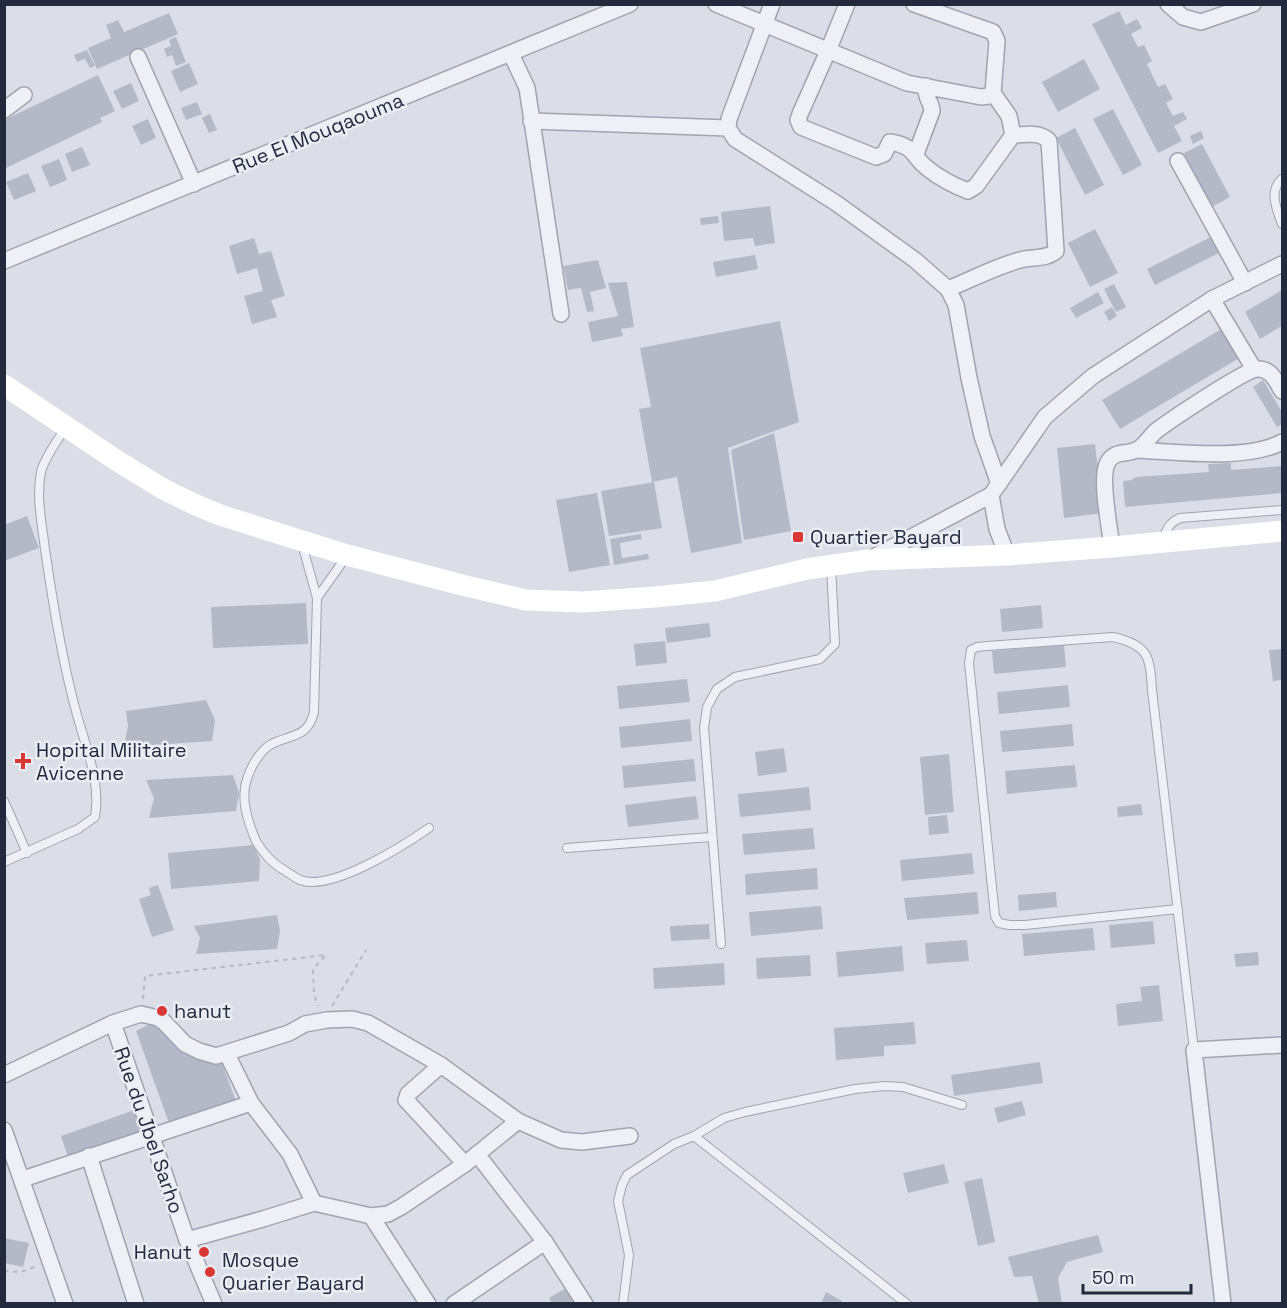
<svg xmlns="http://www.w3.org/2000/svg" width="1287" height="1308" font-family="'Space Grotesk',sans-serif">
  <style>
    .building { fill: #b5b9c7 }
    .lines { fill: none; stroke-linecap: round; stroke-linejoin: round }
    .lane-casing { stroke: #a0a4b1; stroke-width: 10 }
    .street-casing { stroke: #a0a4b1; stroke-width: 18 }
    .path { stroke: #b5b9c2; stroke-width: 2; stroke-dasharray: 4.5 4.5; stroke-linecap: butt }
    .lane { stroke: #eef0f5; stroke-width: 8 }
    .street { stroke: #eef0f5; stroke-width: 15 }
    .secondary { stroke: #fff; stroke-width: 21 }
    .poi-dot { fill: #d93634; stroke: #ebedf5; stroke-width: 2 }
    .labels { text-anchor: middle; stroke-width: 5; stroke-linejoin: round; paint-order: stroke }
    .street-label { font-size: 20px; fill: #242a3e; stroke: #ebedf5 }
    .poi-label { font-size: 20px; fill: #242a3e; stroke: #ebedf5; text-anchor: start }
  </style>
  <rect width="100%" height="100%" fill="#dbdee7"/>
  <g class="building">
    <polygon points="1119,11 1126,25 1137,19 1142,28 1131,34 1138,47 1144,45 1152,61 1147,64 1158,87 1165,84 1173,99 1166,103 1173,116 1183,112 1187,119 1174,126 1182,141 1158,153 1092,24"/>
    <polygon points="169,13 178,34 97,69 88,48 111,38 106,25 118,20 124,32"/>
    <polygon points="176,37 186,62 176,66 172,55 167,57 164,49 171,46 169,40"/>
    <polygon points="87,50 95,66 90,68 85,59 77,62 74,55"/>
    <polygon points="1084,59 1100,89 1058,112 1042,82"/>
    <polygon points="189,63 198,84 180,92 171,71"/>
    <polygon points="98,75 115,111 100,118 102,122 4,169 4,120"/>
    <polygon points="131,83 139,101 122,109 113,91"/>
    <polygon points="197,102 202,114 186,120 181,108"/>
    <polygon points="1113,109 1142,165 1123,175 1093,119"/>
    <polygon points="210,114 217,130 209,133 202,118"/>
    <polygon points="148,119 156,138 141,145 132,126"/>
    <polygon points="1075,128 1104,185 1085,195 1056,138"/>
    <polygon points="1201,131 1204,138 1193,144 1190,136"/>
    <polygon points="1202,144 1230,197 1212,207 1184,153"/>
    <polygon points="82,147 90,165 72,172 65,154"/>
    <polygon points="59,159 67,180 50,187 41,166"/>
    <polygon points="28,173 36,191 14,200 6,182"/>
    <polygon points="770,206 775,243 755,246 753,238 724,241 721,212"/>
    <polygon points="718,216 719,223 701,225 700,218"/>
    <polygon points="1095,229 1118,273 1090,287 1068,243"/>
    <polygon points="1215,235 1223,251 1155,285 1147,269"/>
    <polygon points="254,238 259,254 271,251 285,296 271,300 277,317 252,324 244,296 263,291 257,268 237,274 229,246"/>
    <polygon points="755,255 758,269 716,277 713,262"/>
    <polygon points="598,260 606,288 590,292 594,311 587,312 581,288 568,290 563,266"/>
    <polygon points="627,282 634,327 621,329 623,336 592,342 588,322 618,316 608,283"/>
    <polygon points="1114,284 1126,307 1116,312 1104,289"/>
    <polygon points="1282,290 1282,326 1260,339 1245,312"/>
    <polygon points="1098,292 1104,303 1076,318 1070,308"/>
    <polygon points="1112,307 1117,316 1109,321 1104,312"/>
    <polygon points="780,321 799,422 728,448 742,543 691,553 677,477 652,482 639,409 651,407 640,348"/>
    <polygon points="1223,328 1241,357 1120,429 1102,400"/>
    <polygon points="1263,380 1282,412 1282,424 1277,427 1253,387"/>
    <polygon points="774,433 791,531 744,540 731,450"/>
    <polygon points="1095,444 1103,513 1064,518 1057,448"/>
    <polygon points="1231,463 1231,470 1282,466 1282,493 1125,507 1123,481 1131,480 1136,477 1209,472 1208,464"/>
    <polygon points="654,482 662,528 609,536 601,491"/>
    <polygon points="597,493 610,565 569,572 556,500"/>
    <polygon points="27,516 39,548 4,561 4,525"/>
    <polygon points="641,534 642,539 620,543 622,558 648,554 649,559 614,565 610,539"/>
    <polygon points="306,603 308,644 213,648 211,607"/>
    <polygon points="1041,605 1043,628 1002,632 1000,609"/>
    <polygon points="709,623 711,637 667,643 665,628"/>
    <polygon points="665,641 667,663 636,666 634,644"/>
    <polygon points="1064,645 1066,667 994,674 992,651"/>
    <polygon points="1282,649 1282,680 1273,681 1269,650"/>
    <polygon points="687,679 690,702 619,709 617,686"/>
    <polygon points="1068,685 1070,707 999,714 997,692"/>
    <polygon points="206,700 215,720 212,741 124,747 128,726 126,711"/>
    <polygon points="690,719 692,741 621,748 619,727"/>
    <polygon points="1072,724 1074,746 1002,752 1000,731"/>
    <polygon points="784,748 787,772 758,776 755,752"/>
    <polygon points="949,754 954,812 925,815 920,757"/>
    <polygon points="694,759 696,781 624,788 622,766"/>
    <polygon points="1075,765 1077,787 1007,794 1005,771"/>
    <polygon points="233,775 239,793 236,811 149,818 154,798 146,780"/>
    <polygon points="809,787 811,810 740,817 738,794"/>
    <polygon points="696,796 699,819 628,827 625,805"/>
    <polygon points="1141,804 1143,815 1118,817 1117,807"/>
    <polygon points="947,815 949,833 929,835 928,817"/>
    <polygon points="813,828 815,849 744,855 742,834"/>
    <polygon points="253,845 260,859 259,881 171,889 168,853"/>
    <polygon points="972,853 974,874 902,881 900,860"/>
    <polygon points="817,868 818,889 746,895 745,874"/>
    <polygon points="158,885 174,930 152,937 139,899 151,895 149,888"/>
    <polygon points="977,892 979,914 907,920 904,898"/>
    <polygon points="1056,892 1057,907 1019,911 1018,895"/>
    <polygon points="821,906 823,929 751,936 749,912"/>
    <polygon points="277,915 280,931 277,949 196,954 200,938 194,926"/>
    <polygon points="1153,921 1155,944 1111,948 1109,925"/>
    <polygon points="709,924 710,939 671,941 670,926"/>
    <polygon points="1093,928 1095,950 1024,956 1022,934"/>
    <polygon points="967,940 969,961 927,964 925,943"/>
    <polygon points="902,946 904,971 838,977 836,952"/>
    <polygon points="1258,952 1259,965 1236,967 1234,954"/>
    <polygon points="810,955 811,976 757,979 756,958"/>
    <polygon points="724,963 725,985 654,989 653,968"/>
    <polygon points="1159,985 1163,1021 1118,1026 1116,1004 1142,1001 1140,987"/>
    <polygon points="914,1022 916,1044 884,1046 884,1056 836,1060 834,1028"/>
    <polygon points="152,1023 167,1037 195,1057 221,1061 236,1101 169,1123 136,1031"/>
    <polygon points="1040,1062 1043,1083 954,1096 951,1075"/>
    <polygon points="1022,1101 1026,1115 998,1123 994,1108"/>
    <polygon points="137,1109 144,1130 68,1157 61,1136"/>
    <polygon points="944,1164 949,1183 908,1193 903,1173"/>
    <polygon points="982,1178 995,1242 978,1246 964,1182"/>
    <polygon points="1098,1235 1103,1252 1067,1262 1058,1278 1062,1304 1039,1304 1032,1276 1014,1277 1008,1257"/>
    <polygon points="4,1238 29,1243 23,1267 4,1263"/>
    <polygon points="566,1288 575,1304 552,1304 549,1298"/>
    <polygon points="826,1292 842,1301 841,1304 821,1304"/>
  </g>
  <g class="lines">
    <defs>
      <g id="lane">
        <path d="M1282,179c-14,12 -5,31 0,45"/>
        <path d="M1163,538c4,-9 7,-16 17,-20l102,-8"/>
        <path d="M302,544l15,54 -3,114c-6,27 -25,22 -44,33 -10,6 -20,23 -23,34 -7,20 1,43 9,62 6,11 17,23 28,29 5,3 10,7 16,10 31,12 103,-34 129,-52"/>
        <polyline points="317,598 346,557"/>
        <polyline points="4,801 27,853"/>
        <polyline points="567,848 711,837"/>
        <path d="M4,862l74,-33 17,-12c6,-35 -9,-69 -18,-102 -15,-54 -24,-110 -32,-166 -3,-25 -9,-51 -4,-77 3,-14 16,-30 24,-44"/>
        <path d="M1178,909l-153,16h-16l-10,-2 -4,-7 -26,-253 2,-13 6,-3 10,-1 126,-9c36,8 37,20 39,53l42,360"/>
        <polyline points="721,944 704,728 707,707 717,689 735,677 820,659 835,644 831,566"/>
        <polyline points="694,1136 907,1304"/>
        <polyline points="623,1304 629,1255 618,1201 622,1185 627,1175 674,1144 694,1136 724,1118 745,1112 855,1089 884,1086 903,1087 962,1105"/>
      </g>
      <g id="street">
        <polyline points="716,4 907,83 981,97 989,96 993,93"/>
        <polyline points="772,4 729,119 728,128 735,139 836,203 915,260 948,289 956,305 969,378 982,436 999,484"/>
        <path d="M847,4l-19,47 -28,63 -2,6 3,7 75,30 8,-3 6,-12c25,4 22,14 37,26 11,9 28,18 41,23l8,-5 37,-51c12,0 27,-4 36,6l7,110c-9,8 -21,6 -32,8 -26,6 -51,20 -76,30"/>
        <polyline points="914,4 993,32 997,41 993,93 1009,116 1013,135"/>
        <polyline points="1168,4 1183,17 1201,22 1253,4"/>
        <polyline points="511,54 527,88 561,314"/>
        <polyline points="138,57 194,184"/>
        <polyline points="4,110 24,95"/>
        <polyline points="531,121 728,128"/>
        <path d="M916,154l16,-43c0,-9 -8,-14 -6,-25"/>
        <polyline points="1178,161 1245,283"/>
        <polyline points="4,261 630,4"/>
        <polyline points="1212,299 1254,369"/>
        <path d="M1137,450c40,2 110,11 145,-8"/>
        <polyline points="991,495 997,529 1007,555"/>
        <path d="M1112,547c-2,-18 -13,-71 -4,-85 7,-12 18,-7 28,-12 8,-3 14,-14 20,-19 13,-10 89,-61 101,-62 14,-1 19,12 25,22"/>
        <polyline points="872,558 991,495 1045,417 1093,376 1212,299 1282,264"/>
        <polyline points="113,1023 187,1240 214,1304"/>
        <polyline points="227,1054 251,1103 290,1154 314,1203"/>
        <polyline points="441,1065 408,1094 406,1100 465,1164"/>
        <polyline points="4,1075 113,1023 141,1014 158,1018 164,1022 185,1044 199,1051 216,1056 289,1033 305,1024 327,1020 352,1019 368,1023 441,1065 518,1121 561,1140 582,1142 630,1136"/>
        <polyline points="4,1130 65,1304"/>
        <polyline points="477,1154 545,1242 585,1304"/>
        <polyline points="89,1156 136,1304"/>
        <polyline points="23,1179 251,1103"/>
        <polyline points="371,1216 428,1304"/>
        <polyline points="187,1240 263,1219 314,1203 371,1216 388,1214 401,1207 465,1164 518,1121"/>
        <polyline points="454,1304 545,1242"/>
        <polyline points="1223,1304 1194,1050 1282,1045"/>
      </g>
    </defs>
    <use href="#lane" class="lane-casing"/>
    <use href="#street" class="street-casing"/>
    <g class="path">
      <polyline points="143,999 145,976 326,955 313,969 314,994 318,1006"/>
      <polyline points="332,1006 366,950"/>
      <polyline points="4,1271 21,1272 37,1266"/>
    </g>
    <use href="#lane" class="lane"/>
    <use href="#street" class="street"/>
    <polyline class="secondary" points="4,385 119,462 165,490 196,505 220,515 347,555 466,586 526,600 583,602 655,597 715,591 807,569 868,560 1007,555 1112,547 1282,531"/>
  </g>
  <g class="poi-dot">
    <rect x="792" y="531" width="12" height="12" rx="3"/>
    <path d="M20 752h6v6h6v6h-6v6h-6v-6h-6v-6h6z"/>
    <circle cx="162" cy="1011" r="6"/>
    <circle cx="204" cy="1252" r="6"/>
    <circle cx="210" cy="1272" r="6"/>
  </g>
  <g class="labels">
    <g class="street-label">
      <text transform="translate(318 133) rotate(-22)" y="7">Rue El Mouqaouma</text>
      <text transform="translate(149 1130) rotate(71)" y="7">Rue du Jbel Sarho</text>
    </g>
    <g class="poi-label">
      <text x="810" y="544">Quartier Bayard</text>
      <text x="36" y="757">Hopital Militaire<tspan x="36" dy="23">Avicenne</tspan></text>
      <text x="174" y="1018">hanut</text>
      <text x="192" y="1259" text-anchor="end">Hanut</text>
      <text x="222" y="1267">Mosque<tspan x="222" dy="23">Quarier Bayard</tspan></text>
    </g>
  </g>
  <rect width="1287" height="1308" fill="none" stroke="#242a3e" stroke-width="12"/>
  <path d="M1083 1284v9h108v-9" fill="none" stroke="#242a3e" stroke-width="3"/>
  <text x="1092" y="1284" font-size="18" fill="#242a3e" stroke="#ebedf5" stroke-width="4.5" paint-order="stroke">50 m</text>
</svg>
